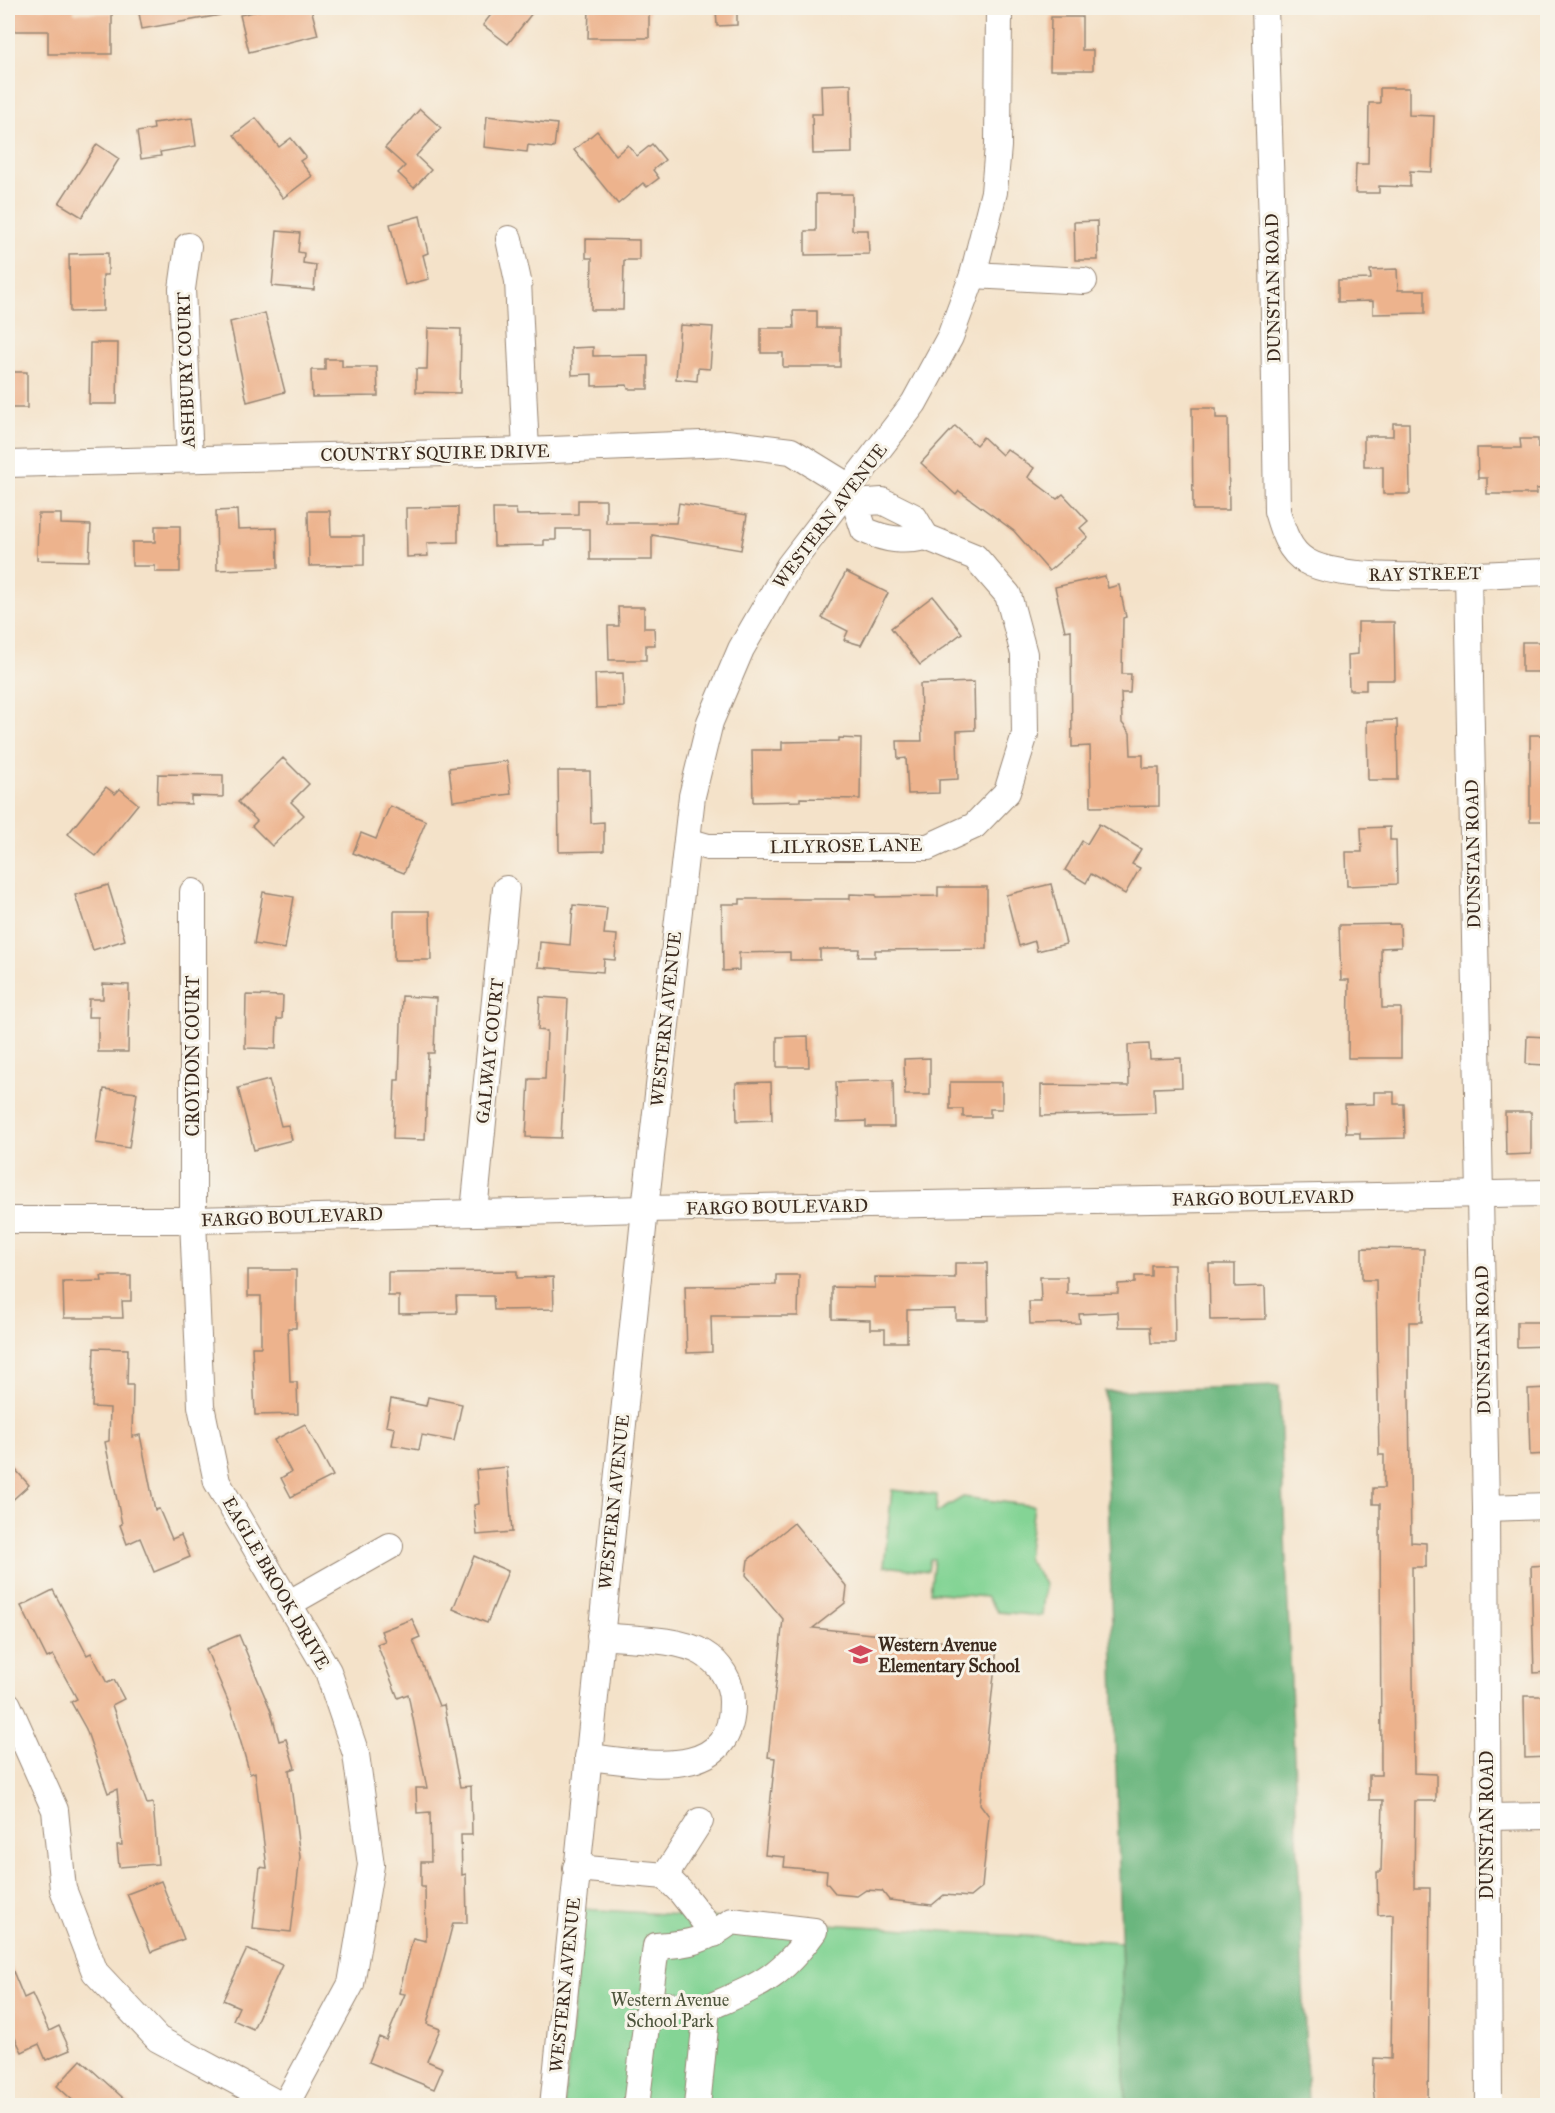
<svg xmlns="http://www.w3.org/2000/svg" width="1555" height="2113" font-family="'IM FELL Great Primer',serif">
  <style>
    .green { fill: #84d495; stroke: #607f5a; stroke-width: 1.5 }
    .forest { fill: #6bb67e; stroke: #53704e; stroke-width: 1.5 }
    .building { fill: #edb38d }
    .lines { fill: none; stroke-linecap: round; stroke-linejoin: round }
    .minor-casing { stroke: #988674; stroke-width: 28 }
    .minor { stroke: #fff; stroke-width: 26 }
    .labels { text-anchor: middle; stroke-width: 6; stroke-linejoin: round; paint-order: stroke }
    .street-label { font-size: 18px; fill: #3b2a1e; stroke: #f7f3e8 }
    .poi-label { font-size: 18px; font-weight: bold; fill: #3b2a1e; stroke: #f7f3e8; text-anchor: start }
    .park-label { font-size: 18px; fill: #4d543c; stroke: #f7f3e8 }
  </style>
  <rect width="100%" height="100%" fill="#f7f3e8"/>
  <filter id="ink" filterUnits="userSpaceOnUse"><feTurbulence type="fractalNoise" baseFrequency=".0167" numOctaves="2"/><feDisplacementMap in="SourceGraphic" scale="12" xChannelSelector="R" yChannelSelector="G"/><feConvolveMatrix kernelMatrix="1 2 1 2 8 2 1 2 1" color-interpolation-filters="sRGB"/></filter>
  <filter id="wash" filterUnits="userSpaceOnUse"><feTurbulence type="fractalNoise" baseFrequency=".008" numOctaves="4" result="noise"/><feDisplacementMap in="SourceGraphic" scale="24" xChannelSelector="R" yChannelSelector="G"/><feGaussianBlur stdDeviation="1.35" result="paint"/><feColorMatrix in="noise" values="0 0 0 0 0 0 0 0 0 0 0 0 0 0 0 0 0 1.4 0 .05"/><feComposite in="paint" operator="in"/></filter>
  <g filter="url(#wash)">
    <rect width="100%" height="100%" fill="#f4e2c9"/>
    <g class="green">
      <polygon points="892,1490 937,1495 936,1513 963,1497 1034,1506 1027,1558 1045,1584 1042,1616 998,1612 986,1597 930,1592 934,1559 930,1559 928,1571 884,1566"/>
      <polygon points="583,1909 1121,1942 1126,2105 564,2106"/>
    </g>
    <polygon class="forest" points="1279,1386 1308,2105 1126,2105 1105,1391"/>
    <g id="blocks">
      <g class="building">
        <polygon points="41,8 74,8 74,13 112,13 112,54 48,54 48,31 8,31 8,9"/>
        <polygon points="138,8 220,8 220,15 142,29"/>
        <polygon points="270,8 311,8 318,35 249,52 240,15"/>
        <polygon points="496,8 536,8 508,44 483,25"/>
        <polygon points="589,8 649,8 649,38 588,38"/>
        <polygon points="716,8 737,8 737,25 717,26"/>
        <polygon points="1051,17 1082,17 1082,50 1093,50 1093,70 1050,70"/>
        <polygon points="851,84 852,153 813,154 812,114 822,114 821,85"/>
        <polygon points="1380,88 1409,88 1409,115 1434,116 1432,172 1410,171 1410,187 1379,186 1379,193 1355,193 1356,164 1368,164 1369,103 1380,103"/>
        <polygon points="420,109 441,128 416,156 431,170 414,188 398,173 405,166 385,148"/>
        <polygon points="487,116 557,124 554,148 528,145 527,152 484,147"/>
        <polygon points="192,118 196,146 160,152 161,156 141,159 137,132 154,129 153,123"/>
        <polygon points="256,118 279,147 291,138 306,157 300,161 312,176 283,198 234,135"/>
        <polygon points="597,131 616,155 628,145 637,156 652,144 665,160 653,170 659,178 647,187 643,183 618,204 574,150"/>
        <polygon points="97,144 119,159 82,217 59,203"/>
        <polygon points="816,194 852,194 852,230 868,230 869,254 805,255 805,231 816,231"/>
        <polygon points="420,216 428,253 423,255 429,279 405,285 390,224"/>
        <polygon points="1097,221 1098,260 1075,260 1074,222"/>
        <polygon points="277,231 300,233 298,252 304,253 303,263 316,265 314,290 272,286"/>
        <polygon points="586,239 639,240 639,260 624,260 623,310 591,310 592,258 586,258"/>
        <polygon points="108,253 108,275 103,275 103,311 70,312 69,254"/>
        <polygon points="1397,269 1398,290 1425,290 1425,313 1373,314 1373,301 1338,302 1338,280 1371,279 1370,270"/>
        <polygon points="793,311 817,311 817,328 840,328 840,367 783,367 783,353 761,353 761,328 794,328"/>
        <polygon points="265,313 285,392 247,402 230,322"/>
        <polygon points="680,325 713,327 710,369 698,368 697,381 676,379"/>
        <polygon points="428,328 461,329 460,393 416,392 416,369 427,369"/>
        <polygon points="90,343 118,343 117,404 89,404"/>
        <polygon points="593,347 593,356 648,355 648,389 628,389 627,385 592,386 592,374 572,375 571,348"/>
        <polygon points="325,359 342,359 342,367 377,367 378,396 312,397 311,370 325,370"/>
        <rect x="8" y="372" width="19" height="36"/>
        <polygon points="1192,408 1216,408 1216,418 1228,418 1229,510 1193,510"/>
        <polygon points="1393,423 1409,423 1410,494 1383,494 1383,467 1364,467 1364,436 1393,436"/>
        <polygon points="955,426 976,445 983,437 1002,455 1007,449 1034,468 1028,477 1057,499 1063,494 1088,521 1080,528 1088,537 1049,571 1014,531 959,491 956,495 921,463"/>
        <polygon points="1520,439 1538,439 1538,448 1548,448 1548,488 1536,489 1536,494 1487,494 1487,478 1478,478 1477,448 1521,448"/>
        <polygon points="578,500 606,500 606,523 676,523 679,503 747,515 741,550 652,535 652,560 590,560 590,529 556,529 556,540 544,540 544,545 494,546 493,509 516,509 517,515 578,514"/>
        <polygon points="458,507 458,542 427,543 428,556 407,557 406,508"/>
        <polygon points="237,510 238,529 277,528 278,568 217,570 216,511"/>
        <polygon points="308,511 330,511 331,536 364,536 364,565 309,566"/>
        <polygon points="38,514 61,514 61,524 91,525 89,561 37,560"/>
        <polygon points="155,526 180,526 180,572 155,572 155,566 132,566 132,542 155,542"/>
        <polygon points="846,572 888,593 861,645 844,640 848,631 822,618"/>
        <polygon points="1105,576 1108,588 1119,585 1126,617 1123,618 1122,674 1131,674 1130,693 1121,693 1122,723 1130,733 1131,755 1143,755 1143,768 1159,768 1159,806 1091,807 1090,746 1072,747 1071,630 1065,631 1055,587"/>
        <polygon points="933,596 962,633 920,665 891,628"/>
        <polygon points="618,607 644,607 644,628 654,628 655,645 646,645 646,660 609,660 608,626 619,626"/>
        <polygon points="1358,622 1394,622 1395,680 1366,680 1366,690 1349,690 1348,655 1358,654"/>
        <rect x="1522" y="642" width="26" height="30"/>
        <polygon points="623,673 624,707 596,708 595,674"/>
        <polygon points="974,682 975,730 957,731 958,779 939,780 939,793 908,794 906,758 898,759 897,741 922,741 920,684"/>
        <polygon points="1397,720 1398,780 1368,780 1367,721"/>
        <rect x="1530" y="735" width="18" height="86"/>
        <polygon points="839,738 861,739 860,799 800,798 800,801 753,802 752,750 782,750 782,742 839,741"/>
        <polygon points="283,758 309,784 291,802 304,815 272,846 252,826 257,821 238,802"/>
        <polygon points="507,761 511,794 453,801 449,768"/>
        <polygon points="558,771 590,771 591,823 604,822 604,851 559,852"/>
        <polygon points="158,774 223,775 223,797 191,796 191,804 157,803"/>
        <polygon points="106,787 115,794 120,789 138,804 96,856 68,834"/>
        <polygon points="390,806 426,821 404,873 353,853 361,833 376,839"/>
        <polygon points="1099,824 1141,849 1132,864 1140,868 1125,894 1091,874 1086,883 1065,870 1082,841 1087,844"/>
        <polygon points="1390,827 1390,840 1396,840 1397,884 1347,886 1346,852 1362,852 1361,828"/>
        <polygon points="1051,884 1066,944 1037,951 1035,941 1019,946 1006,895"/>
        <polygon points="108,885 125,940 93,950 75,895"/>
        <polygon points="938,887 987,887 987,949 875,950 875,957 858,957 859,949 820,949 820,960 790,960 790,952 739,953 739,970 723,971 722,904 740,904 740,899 850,899 850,894 876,895 876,897 938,896"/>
        <polygon points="263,892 294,897 285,949 254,944"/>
        <polygon points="573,905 607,908 604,934 617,935 615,960 604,959 603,972 538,967 540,942 570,945"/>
        <polygon points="394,911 430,911 431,960 394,960"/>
        <polygon points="1400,924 1401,947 1381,948 1382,1008 1401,1008 1401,1058 1348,1058 1349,980 1341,980 1339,925"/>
        <polygon points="103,984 129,985 128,1052 98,1052 98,1017 88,1017 89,999 103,999"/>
        <polygon points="246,995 283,996 282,1019 277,1019 276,1049 245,1048"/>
        <polygon points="402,996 436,998 434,1053 428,1053 425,1140 393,1139 395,1080 399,1080"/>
        <polygon points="540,997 568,999 561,1138 526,1137 529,1079 545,1079 547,1031 538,1030"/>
        <polygon points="808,1036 809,1067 777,1067 777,1037"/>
        <polygon points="1527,1036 1547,1037 1546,1065 1526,1064"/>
        <polygon points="1149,1044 1150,1059 1181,1058 1182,1087 1154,1088 1155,1113 1041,1116 1041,1085 1129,1086 1128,1045"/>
        <polygon points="930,1058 930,1095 905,1095 904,1059"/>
        <polygon points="269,1080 281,1126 288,1125 292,1140 254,1150 238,1088"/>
        <polygon points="893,1080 894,1127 866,1127 866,1121 837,1122 836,1082"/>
        <polygon points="771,1082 772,1120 737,1121 736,1083"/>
        <polygon points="950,1082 1002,1082 1002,1109 990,1109 990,1117 963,1117 963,1109 950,1109"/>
        <polygon points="104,1089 137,1093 129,1148 96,1143"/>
        <polygon points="1374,1092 1394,1092 1394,1104 1404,1104 1405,1138 1360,1139 1360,1133 1346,1133 1345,1105 1374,1104"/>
        <polygon points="1505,1112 1531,1112 1531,1154 1506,1155"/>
        <polygon points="1362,1248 1424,1249 1422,1322 1409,1322 1409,1397 1411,1542 1426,1543 1426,1567 1412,1567 1414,1773 1436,1774 1436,1801 1415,1801 1414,1888 1430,1888 1428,2106 1375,2106 1373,2087 1374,2058 1391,2059 1393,1914 1378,1915 1377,1872 1381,1872 1383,1800 1369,1800 1369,1775 1381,1775 1380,1504 1373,1504 1373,1488 1384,1488 1384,1455 1379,1455 1376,1280 1362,1280"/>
        <polygon points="955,1263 987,1263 988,1320 956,1320 956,1309 907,1310 907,1342 885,1342 885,1329 870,1329 870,1320 832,1319 832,1287 875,1288 875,1277 955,1278"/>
        <polygon points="1209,1264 1235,1264 1235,1287 1265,1286 1266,1319 1210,1320"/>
        <polygon points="1151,1265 1174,1265 1175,1343 1151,1343 1150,1327 1119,1327 1118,1312 1079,1314 1080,1323 1030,1324 1029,1302 1041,1302 1040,1277 1067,1277 1067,1294 1118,1293 1118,1284 1135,1283 1135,1276 1151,1276"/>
        <polygon points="248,1270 296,1270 296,1328 288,1328 290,1382 297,1382 298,1414 255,1415 252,1347 261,1347 261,1296 248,1296"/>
        <polygon points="517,1271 517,1278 553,1277 554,1309 494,1310 493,1296 456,1296 457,1313 399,1314 399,1296 388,1296 388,1272"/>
        <polygon points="776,1275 799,1275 798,1316 711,1316 712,1352 687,1353 685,1286 776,1285"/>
        <polygon points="101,1276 131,1276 131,1301 122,1301 123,1318 64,1318 63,1282 102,1281"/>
        <polygon points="1517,1322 1548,1322 1548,1346 1517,1347"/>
        <polygon points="94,1348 128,1349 127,1385 133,1385 132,1437 140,1435 155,1510 159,1509 172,1539 181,1535 190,1557 154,1572 140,1538 127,1544 120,1525 122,1524 105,1442 109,1441 110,1408 92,1407"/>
        <polygon points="1548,1388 1548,1454 1530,1455 1528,1389"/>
        <polygon points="428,1397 462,1404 454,1441 422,1435 419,1450 392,1445 395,1428 386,1426 391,1399 426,1406"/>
        <polygon points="305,1424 333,1476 291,1497 281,1478 291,1472 274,1440"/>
        <polygon points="8,1461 29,1485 8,1504"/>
        <polygon points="507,1467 512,1532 477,1535 474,1505 479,1504 476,1470"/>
        <polygon points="794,1523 847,1587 845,1603 813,1628 997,1647 980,1804 989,1816 982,1887 970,1897 944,1895 932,1905 889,1900 882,1891 866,1890 857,1896 836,1894 826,1882 827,1871 784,1867 785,1857 765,1855 775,1758 768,1757 783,1619 746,1575 748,1560"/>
        <polygon points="474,1556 508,1571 487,1623 453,1609"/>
        <polygon points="1548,1565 1548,1672 1534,1673 1531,1566"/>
        <polygon points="53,1590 87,1655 91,1653 107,1683 114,1680 124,1699 112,1705 147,1804 153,1803 158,1864 119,1867 117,1845 122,1845 117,1789 108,1793 86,1729 71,1702 77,1699 53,1655 47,1658 21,1606"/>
        <polygon points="412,1619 420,1637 413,1640 439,1706 444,1705 460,1787 471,1786 472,1835 461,1835 462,1875 466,1874 467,1923 453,1923 427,2024 440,2029 427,2061 443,2068 434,2089 369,2062 379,2037 386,2040 405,1994 399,1993 413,1938 426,1941 425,1887 421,1887 421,1862 431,1862 430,1812 417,1813 416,1788 427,1788 408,1694 398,1698 377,1644 385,1641 381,1631"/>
        <polygon points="239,1635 271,1711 279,1741 286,1739 295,1768 289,1770 300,1857 291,1932 253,1928 260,1867 267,1868 255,1772 250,1774 231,1708 206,1649"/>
        <polygon points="1524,1696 1548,1696 1548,1757 1525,1758"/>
        <polygon points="161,1881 184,1939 151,1952 127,1894"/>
        <polygon points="247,1949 282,1965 253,2029 233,2020 239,2007 223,2000"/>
        <polygon points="8,1959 24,1998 32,1994 49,2031 59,2026 70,2050 46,2060 39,2044 22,2052 14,2036 8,2039"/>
        <polygon points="81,2060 132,2106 79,2106 57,2086"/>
      </g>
    </g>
  </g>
  <g filter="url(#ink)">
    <use href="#blocks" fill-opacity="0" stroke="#988674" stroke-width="1.5"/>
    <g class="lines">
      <defs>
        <g id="minor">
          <path d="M1265,8l8,246 4,257c5,17 11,40 29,50 40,25 189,12 242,11"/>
          <polyline points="509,239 518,281 526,451"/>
          <polyline points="188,246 182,289 190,459"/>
          <polyline points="973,275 1084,281"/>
          <polyline points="8,464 526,451 727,443 791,451 851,488"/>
          <path d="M882,501l32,16 12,20c-23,5 -40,3 -62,-7l-9,-27z"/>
          <polyline points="1468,574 1486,1508 1489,2106"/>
          <polyline points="687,841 708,847 928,847 974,826 1007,792 1025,734 1024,654 1008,595 975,557 926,537"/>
          <polyline points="193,892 193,1220 201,1406 217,1482 328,1671 356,1754 371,1865 351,1984 285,2106"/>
          <polyline points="474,1212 506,889"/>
          <polyline points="8,1220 193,1220 645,1209 1548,1193"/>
          <polyline points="1486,1508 1548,1506"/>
          <polyline points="288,1604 390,1546"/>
          <polyline points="8,1705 55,1810 63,1889 95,1972 158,2039 282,2106"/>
          <path d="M588,1757c52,5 146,28 144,-55 0,-20 -12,-39 -29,-49 -24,-15 -74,-14 -103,-17"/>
          <polyline points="1486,1817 1548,1816"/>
          <polyline points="576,1868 665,1876 681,1892 714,1934"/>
          <polyline points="665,1876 700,1821"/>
          <polyline points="649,2004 707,2008"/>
          <polyline points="553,2106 645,1209 692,796 710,722 741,649 789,566 914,403 950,337 973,275 994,192 998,146 999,8"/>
          <path d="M636,2106l20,-160c34,-2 49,-5 76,-25l82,10c-35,48 -54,54 -107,77l-10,98"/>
        </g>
      </defs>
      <use href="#minor" class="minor-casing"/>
      <use href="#minor" class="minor"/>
    </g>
  </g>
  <defs>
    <symbol id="school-bare" viewBox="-9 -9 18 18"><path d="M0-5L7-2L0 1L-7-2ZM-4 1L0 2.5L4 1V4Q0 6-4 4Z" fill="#d1495b" stroke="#f7f3e8" stroke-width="2.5" paint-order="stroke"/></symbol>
  </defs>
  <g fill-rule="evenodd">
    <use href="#school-bare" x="844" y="1638" width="33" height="33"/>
  </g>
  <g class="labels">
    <g class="street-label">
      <text transform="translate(1273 288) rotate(-91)" y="6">DUNSTAN ROAD</text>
      <text transform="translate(186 370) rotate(-92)" y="6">ASHBURY COURT</text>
      <text transform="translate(435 453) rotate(-1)" y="6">COUNTRY SQUIRE DRIVE</text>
      <text transform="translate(830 516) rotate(-53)" y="6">WESTERN AVENUE</text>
      <text transform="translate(1425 574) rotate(-1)" y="6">RAY STREET</text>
      <text transform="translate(846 846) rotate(-1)" y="6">LILYROSE LANE</text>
      <text transform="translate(1473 854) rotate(-91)" y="6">DUNSTAN ROAD</text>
      <text transform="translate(666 1019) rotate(-84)" y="6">WESTERN AVENUE</text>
      <text transform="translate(490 1051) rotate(-84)" y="6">GALWAY COURT</text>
      <text transform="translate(193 1056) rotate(-90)" y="6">CROYDON COURT</text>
      <text transform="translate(1263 1198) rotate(-1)" y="6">FARGO BOULEVARD</text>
      <text transform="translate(777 1207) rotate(-1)" y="6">FARGO BOULEVARD</text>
      <text transform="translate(292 1217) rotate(-2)" y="6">FARGO BOULEVARD</text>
      <text transform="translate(1483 1340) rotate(-91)" y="6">DUNSTAN ROAD</text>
      <text transform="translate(614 1502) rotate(-84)" y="6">WESTERN AVENUE</text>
      <text transform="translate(276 1583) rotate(60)" y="6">EAGLE BROOK DRIVE</text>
      <text transform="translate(1487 1825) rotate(-90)" y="6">DUNSTAN ROAD</text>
      <text transform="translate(565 1985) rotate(-84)" y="6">WESTERN AVENUE</text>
    </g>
    <g class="poi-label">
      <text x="878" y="1651">Western Avenue<tspan x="878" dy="21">Elementary School</tspan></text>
    </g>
    <g class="park-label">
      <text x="670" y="2006">Western Avenue<tspan x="670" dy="21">School Park</tspan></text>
    </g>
  </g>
  <rect width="1555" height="2113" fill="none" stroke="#f7f3e8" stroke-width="30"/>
</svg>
